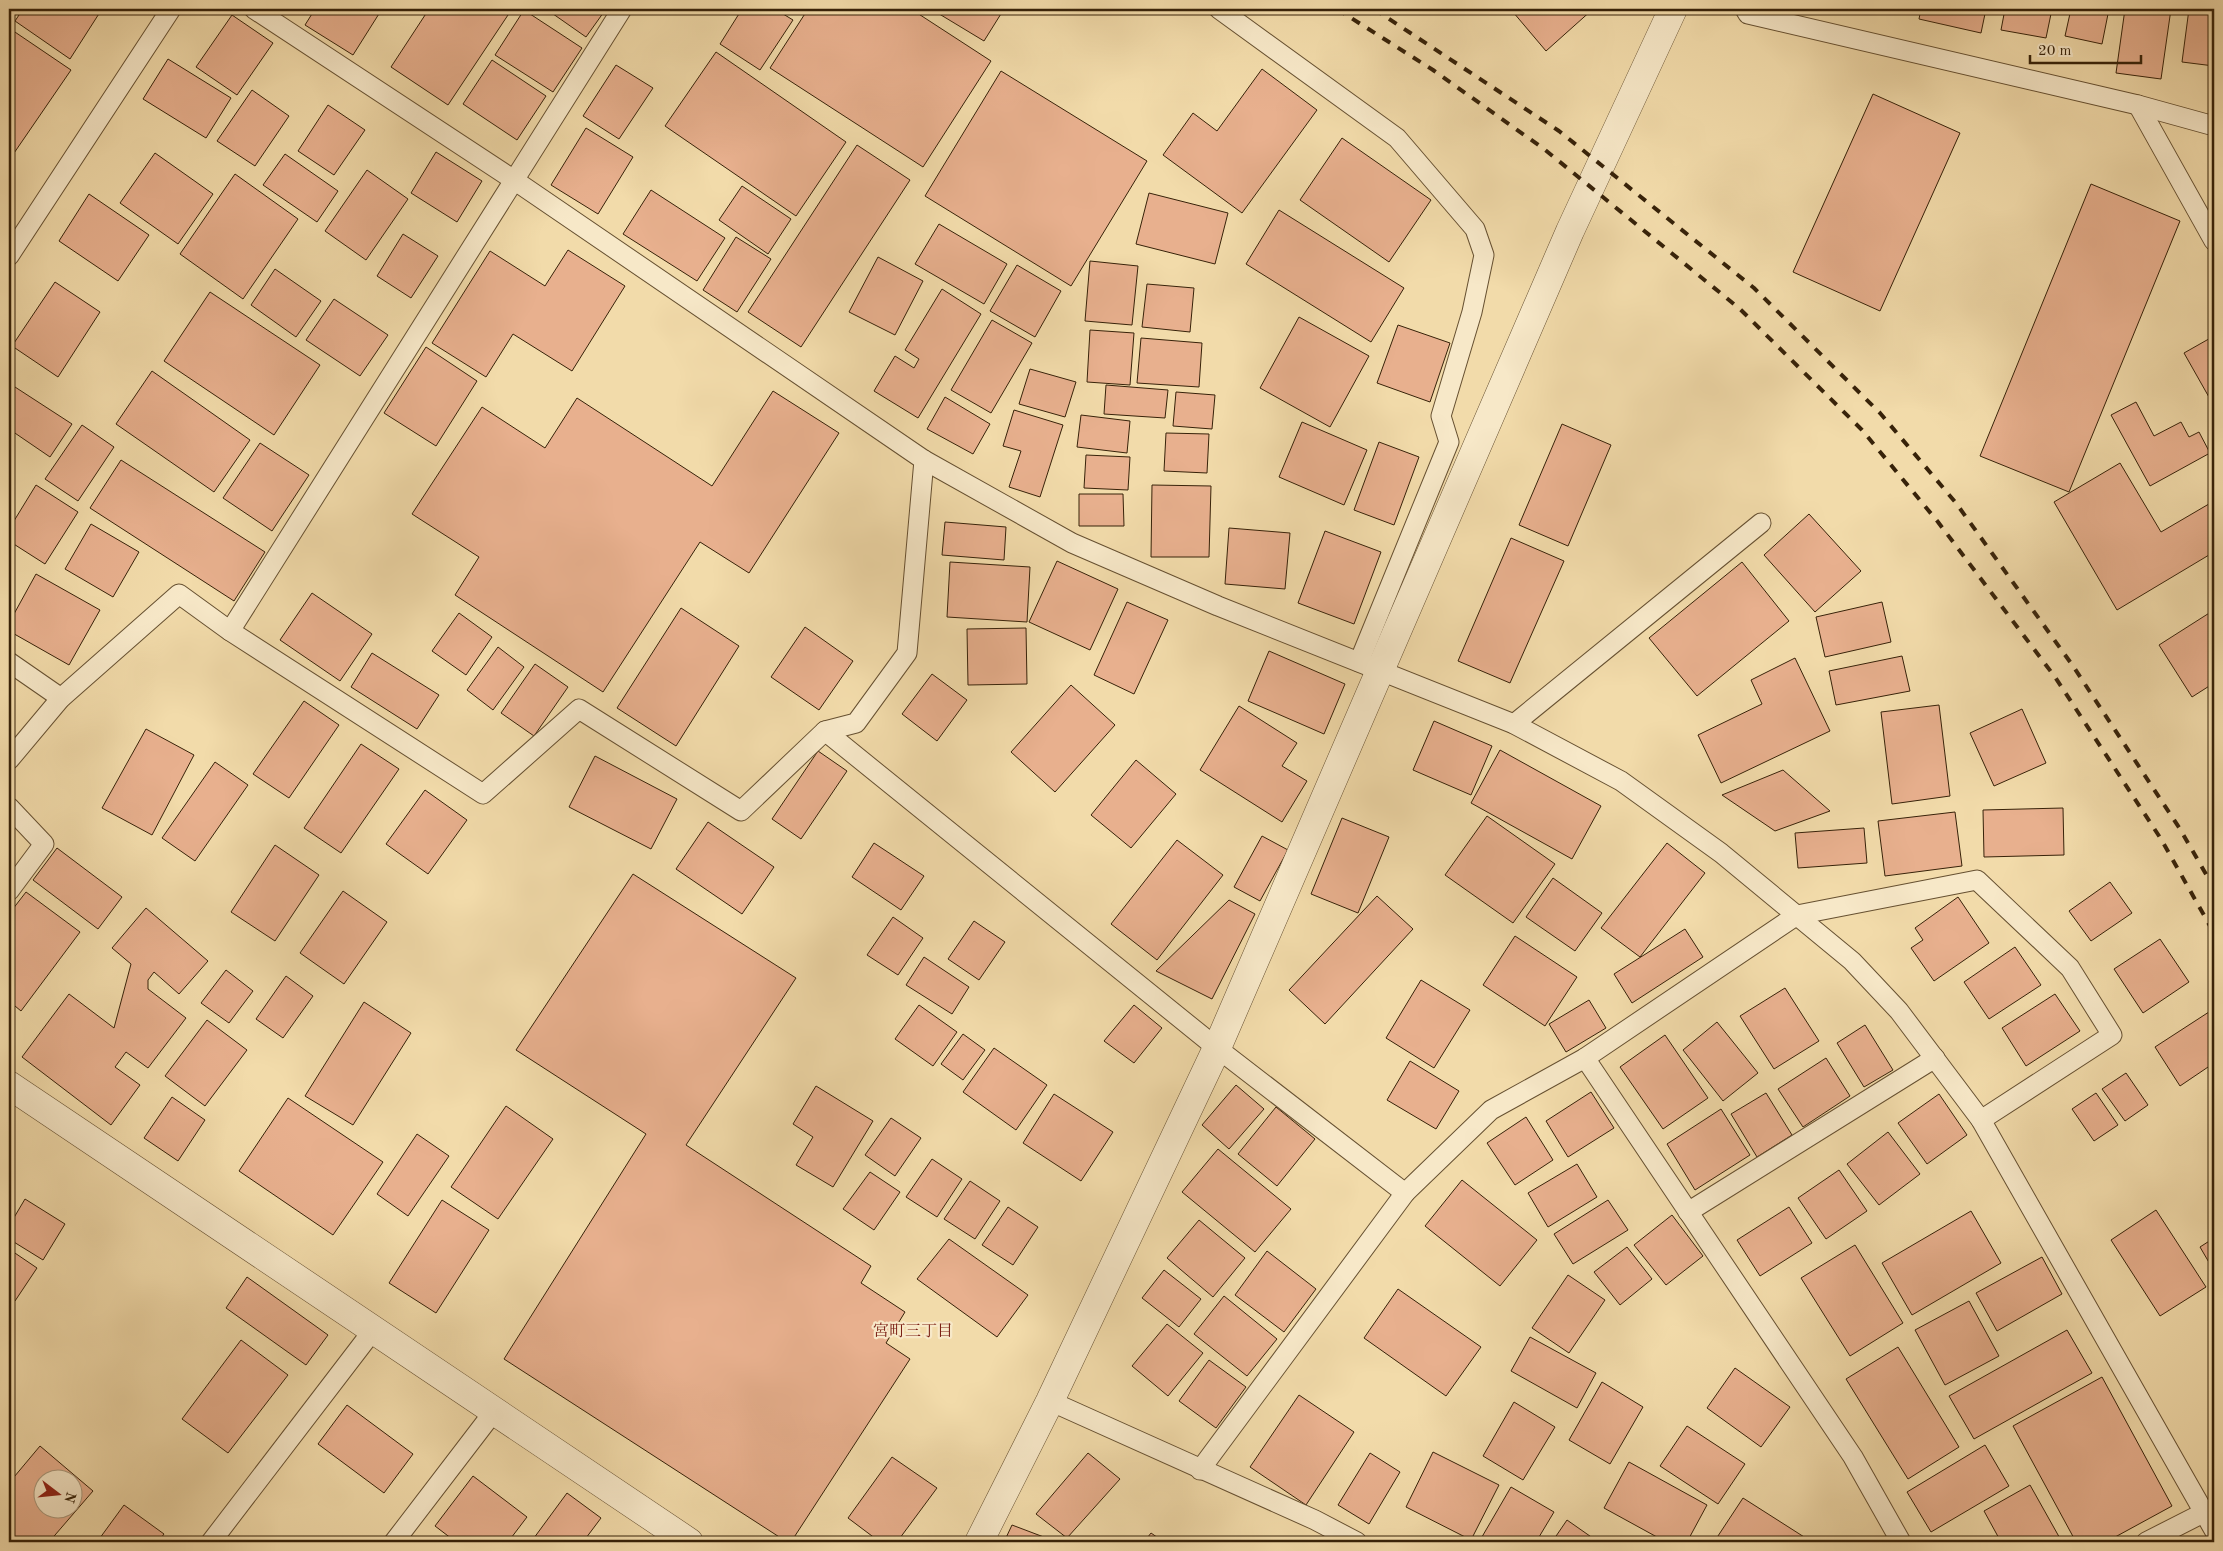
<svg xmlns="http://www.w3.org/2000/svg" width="2223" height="1551" font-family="'Old Standard TT','Noto Serif JP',serif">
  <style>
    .building { fill: #e8b08e; stroke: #372209; fill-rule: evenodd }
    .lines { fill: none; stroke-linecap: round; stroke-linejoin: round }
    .service-casing { stroke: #665031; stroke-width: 21 }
    .minor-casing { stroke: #665031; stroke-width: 29 }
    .tertiary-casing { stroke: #665031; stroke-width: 29 }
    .service { stroke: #f7e8c8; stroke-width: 19 }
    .minor { stroke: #f7e8c8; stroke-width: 28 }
    .tertiary { stroke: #f7e8c8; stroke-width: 28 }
    .rail { stroke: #372209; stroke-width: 4; stroke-dasharray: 9 9; stroke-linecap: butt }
    .labels { text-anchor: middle; stroke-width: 4.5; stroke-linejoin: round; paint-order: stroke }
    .neighbourhood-label { font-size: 16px; fill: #7a1f14; stroke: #f7e8c8 }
  </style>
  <rect width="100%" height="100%" fill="#f2dbaa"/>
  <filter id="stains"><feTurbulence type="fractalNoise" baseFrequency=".004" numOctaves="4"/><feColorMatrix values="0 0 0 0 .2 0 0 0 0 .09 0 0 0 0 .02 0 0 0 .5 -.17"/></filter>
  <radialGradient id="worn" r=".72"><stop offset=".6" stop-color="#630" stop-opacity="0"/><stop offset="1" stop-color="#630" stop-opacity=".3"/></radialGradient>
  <g class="building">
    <polygon points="23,9 102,9 70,59 15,21"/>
    <polygon points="315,9 382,9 353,55 305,25"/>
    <polygon points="429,9 512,9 448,105 391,67"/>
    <polygon points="546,9 606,9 586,37"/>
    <polygon points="742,9 775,9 793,20 760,70 720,44"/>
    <polygon points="808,9 911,9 991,61 923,167 770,68"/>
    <polygon points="938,9 1004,9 984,41 936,12"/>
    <polygon points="1517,9 1593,9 1546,51 1513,12"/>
    <polygon points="1921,9 1986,9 1981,33 1919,19"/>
    <polygon points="2005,9 2052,9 2046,38 2001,30"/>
    <polygon points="2071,9 2109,9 2102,44 2065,36"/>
    <polygon points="2125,9 2171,9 2161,79 2116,73"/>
    <polygon points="2189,9 2214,9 2214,66 2182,62"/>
    <polygon points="524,10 582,48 553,92 495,55"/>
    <polygon points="232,15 273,43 237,95 196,67"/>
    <polygon points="9,28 71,70 12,156 9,154"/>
    <polygon points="716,52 846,142 796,216 665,126"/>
    <polygon points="168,59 231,98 206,138 143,99"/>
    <polygon points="492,60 546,96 517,140 463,104"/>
    <polygon points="616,65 653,88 619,139 583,116"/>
    <polygon points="1262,69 1317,110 1242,213 1163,155 1193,113 1217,131"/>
    <polygon points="1001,71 1147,161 1071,286 925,196"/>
    <polygon points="252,90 289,116 255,166 217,141"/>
    <polygon points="1873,94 1960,133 1880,311 1793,272"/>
    <polygon points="328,105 365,130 334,175 298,151"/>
    <polygon points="586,128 633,157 598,214 551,185"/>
    <polygon points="1342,138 1431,200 1389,262 1300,200"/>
    <polygon points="857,145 910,180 801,347 748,312"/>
    <polygon points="436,152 482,181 457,222 411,193"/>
    <polygon points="155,153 213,194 178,244 120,203"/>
    <polygon points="285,154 338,191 317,222 263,185"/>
    <polygon points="367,170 408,199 366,260 325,231"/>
    <polygon points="235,174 298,219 243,299 180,254"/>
    <polygon points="2091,184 2180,221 2069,492 1980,456"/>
    <polygon points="742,186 791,219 768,254 719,220"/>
    <polygon points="651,190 725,238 697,281 623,234"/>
    <polygon points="1149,193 1228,213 1215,264 1136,244"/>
    <polygon points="89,194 149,235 118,281 59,241"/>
    <polygon points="1279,210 1404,288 1371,342 1246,264"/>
    <polygon points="939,224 1007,264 984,304 915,264"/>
    <polygon points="403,234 438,256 411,298 377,276"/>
    <polygon points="736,237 771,259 737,312 703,290"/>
    <polygon points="568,250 625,286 572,371 513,334 486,377 432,343 490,251 545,286"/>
    <polygon points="878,257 923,281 895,335 849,312"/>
    <polygon points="1090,261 1138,266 1132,325 1085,321"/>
    <polygon points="1017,265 1061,291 1035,337 990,311"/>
    <polygon points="275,269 321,301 296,337 251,305"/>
    <polygon points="55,282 100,312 58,377 12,346"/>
    <polygon points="1147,284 1194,288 1190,332 1142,327"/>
    <polygon points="942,289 981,314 918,418 874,391 895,356 914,368 919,359 905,350"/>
    <polygon points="210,292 320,365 274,435 164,361"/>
    <polygon points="334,299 388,335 360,376 306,340"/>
    <polygon points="1299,317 1369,356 1330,427 1260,388"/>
    <polygon points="992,320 1032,343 991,413 951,390"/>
    <polygon points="1398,325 1450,343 1430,402 1377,383"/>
    <polygon points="1090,330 1134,333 1130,385 1087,382"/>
    <polygon points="2214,336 2214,406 2184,353"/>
    <polygon points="1141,338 1202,343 1199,387 1137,383"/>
    <polygon points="426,347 477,381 436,446 384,413"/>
    <polygon points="1030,369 1076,382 1065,417 1019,404"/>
    <polygon points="152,371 250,440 214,492 116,424"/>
    <polygon points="1106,385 1168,390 1165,418 1104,414"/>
    <polygon points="15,387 72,424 50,457 9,429 9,396"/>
    <polygon points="773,391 839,433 749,573 700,542 603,692 455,595 479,557 412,514 482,407 545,448 577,398 712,486"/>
    <polygon points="1176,392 1215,395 1212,429 1173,426"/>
    <polygon points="945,397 990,424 973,454 927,429"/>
    <polygon points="2136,402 2154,436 2181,422 2189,437 2199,432 2210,453 2150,486 2111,415"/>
    <polygon points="1014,410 1063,425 1040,497 1009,487 1021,451 1003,446"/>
    <polygon points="1081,415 1130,421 1127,453 1077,447"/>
    <polygon points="1302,422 1367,450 1344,505 1279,477"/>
    <polygon points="1562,424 1611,445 1568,546 1519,525"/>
    <polygon points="82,425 114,447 78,501 45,479"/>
    <polygon points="1166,433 1209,434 1207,473 1164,471"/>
    <polygon points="1379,442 1419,457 1394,525 1354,510"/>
    <polygon points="260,443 309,475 272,531 223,498"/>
    <polygon points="1086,455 1130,457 1128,490 1084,488"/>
    <polygon points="121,460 265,552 234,601 90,508"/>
    <polygon points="2120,463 2161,532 2214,501 2214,552 2117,610 2054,502"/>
    <polygon points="36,485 78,512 45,564 9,541 9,529"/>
    <polygon points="1152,485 1211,486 1209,557 1151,557"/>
    <polygon points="1079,494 1123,494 1124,526 1079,526"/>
    <polygon points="1809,514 1861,571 1815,612 1764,555"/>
    <polygon points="945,522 1006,527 1004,560 942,555"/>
    <polygon points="91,524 139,552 113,597 65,569"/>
    <polygon points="1229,528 1290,533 1285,589 1225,584"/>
    <polygon points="1325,531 1381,552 1354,624 1298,603"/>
    <polygon points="1511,538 1564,561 1510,683 1458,661"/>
    <polygon points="1057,561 1118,589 1090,650 1029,622"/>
    <polygon points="950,562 1030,567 1027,622 947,617"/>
    <polygon points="1742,562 1789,621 1697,696 1649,638"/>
    <polygon points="36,574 100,610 69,665 9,631 9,623"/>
    <polygon points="312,593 372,634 340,681 280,640"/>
    <polygon points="1127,602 1168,620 1134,694 1094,675"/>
    <polygon points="1882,602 1891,642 1825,657 1816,617"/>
    <polygon points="681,608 739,646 676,746 617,708"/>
    <polygon points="2214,610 2214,683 2192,697 2159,645"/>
    <polygon points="459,613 492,637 466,675 432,651"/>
    <polygon points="805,627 853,661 819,710 771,677"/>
    <polygon points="1026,628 1027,684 968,685 967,629"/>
    <polygon points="498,647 524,667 493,710 467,690"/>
    <polygon points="1269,651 1345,684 1324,734 1248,701"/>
    <polygon points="372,653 439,695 417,729 351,687"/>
    <polygon points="1902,656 1910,691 1836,705 1829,671"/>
    <polygon points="1795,658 1830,731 1721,783 1698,735 1762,704 1751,680"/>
    <polygon points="535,664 568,687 534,736 501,713"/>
    <polygon points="932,674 967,700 937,741 902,714"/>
    <polygon points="1071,685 1115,725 1055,792 1011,752"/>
    <polygon points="304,701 339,725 289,798 253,774"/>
    <polygon points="1939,705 1950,796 1892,804 1881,712"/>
    <polygon points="1239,706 1297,743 1282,766 1307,781 1282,822 1200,770"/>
    <polygon points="2022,709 2046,763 1994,786 1970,733"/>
    <polygon points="1434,721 1492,746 1471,795 1413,770"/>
    <polygon points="146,729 194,755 152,835 102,808"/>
    <polygon points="361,744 399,769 341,853 304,828"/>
    <polygon points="1500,750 1601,806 1572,859 1471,803"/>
    <polygon points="818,751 847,771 801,839 772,819"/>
    <polygon points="595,756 677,799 651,849 569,807"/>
    <polygon points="1136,760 1176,794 1131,848 1091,815"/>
    <polygon points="215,762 248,785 195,861 162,838"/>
    <polygon points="1783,770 1830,811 1775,831 1722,795"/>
    <polygon points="425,790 467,820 428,874 386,844"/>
    <polygon points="2063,808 2064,855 1984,857 1983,810"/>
    <polygon points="1955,812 1962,866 1885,876 1878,821"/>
    <polygon points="1487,816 1555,864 1513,923 1445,875"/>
    <polygon points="1342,818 1389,837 1358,913 1311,894"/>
    <polygon points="708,822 774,867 742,914 676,869"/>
    <polygon points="1864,828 1867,863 1798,868 1795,833"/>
    <polygon points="1262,836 1288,850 1260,901 1234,887"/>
    <polygon points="1177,840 1223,875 1157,960 1111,924"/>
    <polygon points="874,843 924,876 901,910 852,877"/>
    <polygon points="1667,843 1705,873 1640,957 1601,928"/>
    <polygon points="275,845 319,875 275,941 231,912"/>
    <polygon points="57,848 122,897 98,929 33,880"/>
    <polygon points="633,874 796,978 686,1145 871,1266 861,1283 905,1312 886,1343 910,1359 791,1542 787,1542 504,1359 646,1134 516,1050"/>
    <polygon points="1553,878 1602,913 1575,951 1526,917"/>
    <polygon points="2110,882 2132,913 2091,941 2069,911"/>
    <polygon points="343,891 387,922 344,984 300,953"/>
    <polygon points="26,892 80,932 21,1011 9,1001 9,914"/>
    <polygon points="1377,896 1413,929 1325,1024 1289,990"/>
    <polygon points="1958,897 1989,943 1934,981 1911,948 1923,940 1915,928"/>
    <polygon points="1229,900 1255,914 1212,999 1156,971"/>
    <polygon points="146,908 208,961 179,994 154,972 148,980 148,989 186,1018 148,1068 126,1052 115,1067 140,1085 111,1125 22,1057 69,994 114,1028 131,964 112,948"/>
    <polygon points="893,917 923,938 898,975 867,955"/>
    <polygon points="974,921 1005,942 979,980 948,959"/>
    <polygon points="1685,929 1703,957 1632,1003 1614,974"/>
    <polygon points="1515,936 1577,977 1545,1026 1483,985"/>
    <polygon points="2160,939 2189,982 2143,1013 2114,969"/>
    <polygon points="2015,947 2041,985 1989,1019 1964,982"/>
    <polygon points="924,957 969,987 952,1014 906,985"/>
    <polygon points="226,970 253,991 229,1023 201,1003"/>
    <polygon points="286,976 313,996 283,1038 256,1019"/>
    <polygon points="1421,980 1470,1010 1434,1068 1386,1038"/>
    <polygon points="1785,988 1819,1041 1774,1069 1740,1016"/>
    <polygon points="2055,994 2080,1031 2026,1066 2002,1028"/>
    <polygon points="1589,1000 1606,1028 1566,1052 1549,1024"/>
    <polygon points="364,1002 411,1033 353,1125 305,1096"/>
    <polygon points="919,1005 957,1032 933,1066 895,1039"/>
    <polygon points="1134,1005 1162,1028 1134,1063 1104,1041"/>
    <polygon points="2212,1010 2214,1013 2214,1063 2180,1086 2155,1047"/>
    <polygon points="207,1020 247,1050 205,1106 165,1076"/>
    <polygon points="1717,1022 1758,1073 1723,1101 1683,1050"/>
    <polygon points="1865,1025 1893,1070 1864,1087 1837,1043"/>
    <polygon points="963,1034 985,1050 963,1080 941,1064"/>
    <polygon points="1665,1035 1708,1098 1663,1129 1620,1067"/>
    <polygon points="994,1048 1047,1085 1016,1130 963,1092"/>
    <polygon points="1826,1058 1850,1096 1803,1127 1778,1089"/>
    <polygon points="1410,1061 1459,1091 1436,1129 1387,1100"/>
    <polygon points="2126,1073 2148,1105 2125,1121 2102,1089"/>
    <polygon points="1236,1085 1264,1109 1229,1149 1202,1125"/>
    <polygon points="816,1086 873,1121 833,1187 796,1165 813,1137 793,1124"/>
    <polygon points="1591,1092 1614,1128 1568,1157 1546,1121"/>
    <polygon points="1766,1093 1792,1135 1757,1157 1731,1114"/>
    <polygon points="2096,1093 2118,1125 2094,1141 2072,1109"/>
    <polygon points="1054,1094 1113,1132 1081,1181 1023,1143"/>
    <polygon points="1939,1094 1967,1135 1927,1164 1898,1123"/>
    <polygon points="172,1097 205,1120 178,1161 144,1138"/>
    <polygon points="288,1098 383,1162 333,1235 239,1171"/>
    <polygon points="506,1106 553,1139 498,1219 451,1187"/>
    <polygon points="1276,1107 1315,1139 1277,1186 1238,1154"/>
    <polygon points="1721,1109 1750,1155 1695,1190 1667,1144"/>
    <polygon points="1526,1117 1553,1160 1515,1185 1487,1143"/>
    <polygon points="891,1118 921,1138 895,1176 865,1155"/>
    <polygon points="1888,1132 1920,1174 1879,1205 1847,1164"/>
    <polygon points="417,1134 449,1156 408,1216 377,1194"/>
    <polygon points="1218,1149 1291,1209 1255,1252 1182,1192"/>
    <polygon points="932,1159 962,1179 937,1217 906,1197"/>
    <polygon points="1577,1164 1597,1197 1548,1227 1528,1193"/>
    <polygon points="1839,1170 1867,1211 1826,1239 1798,1198"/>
    <polygon points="870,1172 900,1192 874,1230 843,1209"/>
    <polygon points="1462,1180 1537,1240 1500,1286 1425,1226"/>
    <polygon points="970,1181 1000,1201 975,1239 944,1219"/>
    <polygon points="25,1199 65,1224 43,1260 9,1239 9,1226"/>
    <polygon points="442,1200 489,1230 436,1313 389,1283"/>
    <polygon points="1608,1200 1628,1230 1573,1264 1554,1234"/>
    <polygon points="1008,1207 1038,1227 1013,1265 982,1245"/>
    <polygon points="1789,1207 1812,1243 1760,1276 1737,1240"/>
    <polygon points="2156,1210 2206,1287 2160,1316 2111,1240"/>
    <polygon points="1971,1211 2001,1263 1912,1315 1882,1263"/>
    <polygon points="1672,1215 1703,1256 1666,1285 1634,1245"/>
    <polygon points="1199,1220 1245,1258 1213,1297 1167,1258"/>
    <polygon points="2214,1238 2214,1271 2200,1247"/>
    <polygon points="949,1239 1028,1295 997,1337 917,1279"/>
    <polygon points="1855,1245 1903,1323 1850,1356 1801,1278"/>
    <polygon points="1627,1247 1652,1279 1620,1305 1594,1272"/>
    <polygon points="9,1249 37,1268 15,1301 9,1296"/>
    <polygon points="1267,1251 1316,1289 1284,1332 1235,1295"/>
    <polygon points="2042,1257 2062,1294 1997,1331 1976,1293"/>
    <polygon points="1164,1270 1201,1299 1179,1327 1142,1298"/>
    <polygon points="1568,1275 1605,1300 1569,1353 1532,1328"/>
    <polygon points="247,1277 328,1335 306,1365 226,1308"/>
    <polygon points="1398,1289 1481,1347 1446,1396 1364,1338"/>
    <polygon points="1224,1296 1277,1339 1247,1376 1194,1334"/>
    <polygon points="1969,1301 1999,1356 1945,1385 1915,1330"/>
    <polygon points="1167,1324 1203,1353 1168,1396 1132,1366"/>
    <polygon points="2067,1330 2092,1373 1974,1439 1949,1396"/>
    <polygon points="1530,1337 1596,1373 1577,1408 1511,1371"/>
    <polygon points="241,1340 288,1375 228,1453 182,1419"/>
    <polygon points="1898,1347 1959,1447 1908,1479 1846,1379"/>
    <polygon points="1209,1360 1246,1387 1216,1428 1179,1401"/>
    <polygon points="1735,1368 1790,1407 1761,1447 1707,1408"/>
    <polygon points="2102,1377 2172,1506 2106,1542 2076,1542 2013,1426"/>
    <polygon points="1602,1382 1643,1407 1610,1464 1569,1440"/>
    <polygon points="1299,1395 1354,1432 1306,1505 1250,1467"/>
    <polygon points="1514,1402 1555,1427 1523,1480 1483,1456"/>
    <polygon points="347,1405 413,1454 384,1493 318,1444"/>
    <polygon points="1687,1426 1745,1464 1718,1504 1660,1466"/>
    <polygon points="1985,1445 2009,1486 1931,1532 1907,1492"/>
    <path d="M40,1446l53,45 -44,51h-40v-59zM42,1478h30v30h-30z"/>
    <polygon points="1433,1452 1499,1485 1471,1540 1406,1507"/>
    <polygon points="1088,1453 1120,1479 1067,1538 1036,1514"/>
    <polygon points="1370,1453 1400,1472 1369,1524 1338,1505"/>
    <polygon points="892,1457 937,1488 897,1542 880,1542 848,1518"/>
    <polygon points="1629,1462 1707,1505 1687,1542 1666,1542 1604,1508"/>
    <polygon points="473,1476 527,1517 508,1542 456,1542 435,1526"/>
    <polygon points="2030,1485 2062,1542 2028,1542 2027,1539 2021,1542 2001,1542 1984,1511"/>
    <polygon points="1511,1487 1554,1512 1536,1542 1479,1542"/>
    <polygon points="567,1493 601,1518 583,1542 531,1542"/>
    <polygon points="1743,1498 1812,1542 1714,1542"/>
    <polygon points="124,1505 164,1534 158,1542 97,1542"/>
    <polygon points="1567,1520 1597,1541 1596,1542 1552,1542"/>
    <polygon points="1012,1525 1049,1539 1047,1542 1004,1542"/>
    <polygon points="1151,1533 1164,1542 1144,1542"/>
  </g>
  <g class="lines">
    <defs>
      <g id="service">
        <polyline points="254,9 514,180 924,460 1072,543 1218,606 1514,724 1621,781 1721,853 1852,961 1899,1011 1981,1120 2214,1530"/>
        <polyline points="1219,9 1397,138 1475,229 1484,255 1472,312 1441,416 1449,442 1359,662"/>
        <polyline points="1745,9 1748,14 2138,105 2214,126"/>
        <polyline points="2138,105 2214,241"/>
        <polyline points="9,256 171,9"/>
        <polyline points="230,631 483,794 579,709 741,811 825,731 856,723 907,653 924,460"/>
        <polyline points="9,662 61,698"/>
        <polyline points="1514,724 1761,523"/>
        <polyline points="825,731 1217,1048 1405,1193"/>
        <polyline points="9,760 61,698 179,594 230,631 622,9"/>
        <polyline points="9,807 44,844 9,891"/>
        <polyline points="1585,1058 1853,1457 1901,1542"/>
        <polyline points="1688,1212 1935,1058"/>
        <polyline points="1050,1401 1315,1520 1357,1542"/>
        <polyline points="1200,1470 1405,1193 1491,1110 1585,1058 1797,915 1977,880 2070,968 2112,1035 1981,1120"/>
        <polyline points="211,1542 374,1329"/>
        <polyline points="394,1542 495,1410"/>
        <polyline points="2146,1542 2205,1512"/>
      </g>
      <polyline id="minor" points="9,1085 689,1542"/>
      <polyline id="tertiary" points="979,1542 1050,1401 1217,1048 1570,231 1673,9"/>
    </defs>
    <use href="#service" class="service-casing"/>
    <use href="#minor" class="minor-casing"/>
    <use href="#tertiary" class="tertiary-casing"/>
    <use href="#service" class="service"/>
    <use href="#minor" class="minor"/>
    <use href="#tertiary" class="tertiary"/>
    <g class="rail">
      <polyline points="1337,9 1433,70 1544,149 1740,309 1862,430 1938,522 2055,677 2161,839 2214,933"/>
      <polyline points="1374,9 1559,131 1754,288 1880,413 1956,503 2073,666 2180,829 2214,888"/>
    </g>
  </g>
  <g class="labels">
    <g class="neighbourhood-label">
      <text x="913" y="1336">宮町三丁目</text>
    </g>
  </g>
  <rect width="2223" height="1551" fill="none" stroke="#f2dbaa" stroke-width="30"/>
  <rect x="10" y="10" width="2203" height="1531" fill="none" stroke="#372209" stroke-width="2.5"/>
  <rect x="15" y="15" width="2193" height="1521" fill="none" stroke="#372209"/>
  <g transform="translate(58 1494) rotate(106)"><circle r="24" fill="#f7e8c8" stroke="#aa997c"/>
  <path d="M0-4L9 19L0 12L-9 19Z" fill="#8f2418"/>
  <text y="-8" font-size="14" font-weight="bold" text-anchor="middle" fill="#372209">N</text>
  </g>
  <path d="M2030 55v8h111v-8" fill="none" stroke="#372209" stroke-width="2.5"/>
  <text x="2038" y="55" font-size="15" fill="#372209" stroke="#f7e8c8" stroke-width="4" paint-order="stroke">20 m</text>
  <rect width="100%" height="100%" filter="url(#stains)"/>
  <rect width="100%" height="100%" fill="url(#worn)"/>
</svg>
